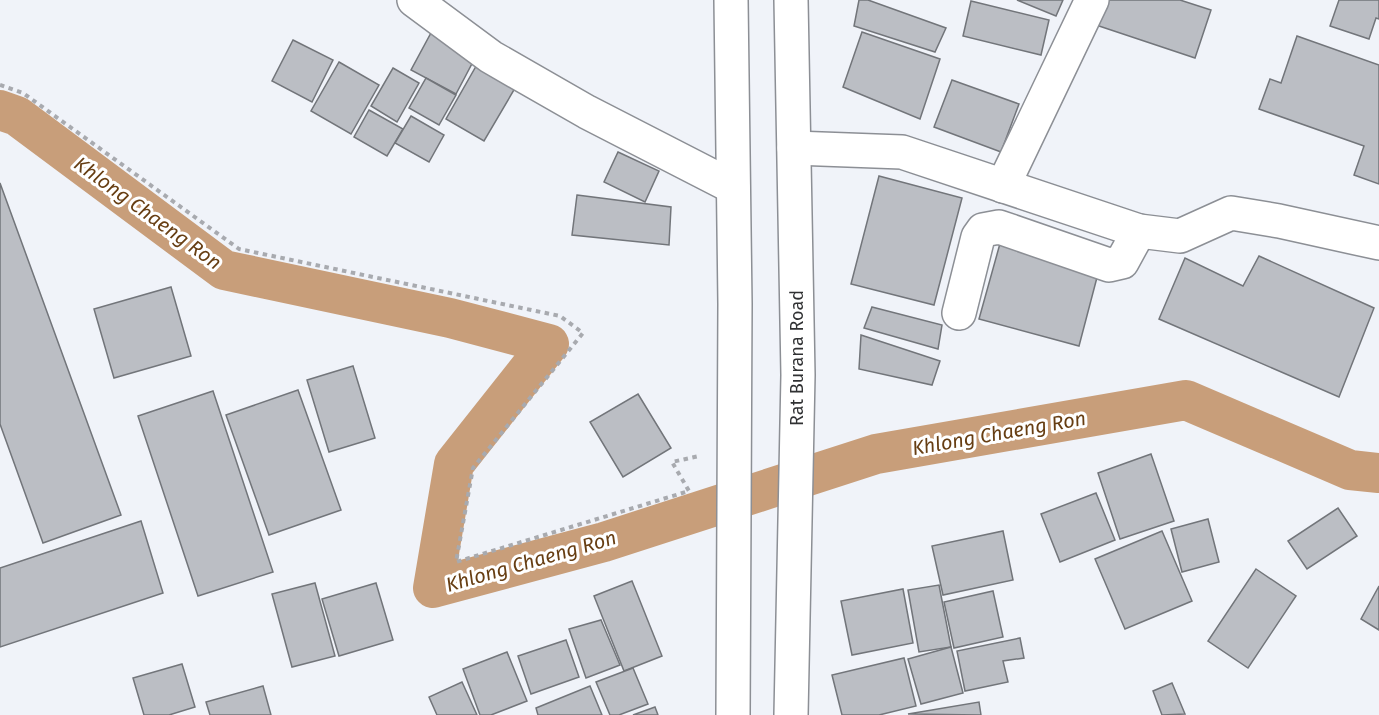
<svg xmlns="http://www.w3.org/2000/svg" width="1379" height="715" font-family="'Fira Sans',sans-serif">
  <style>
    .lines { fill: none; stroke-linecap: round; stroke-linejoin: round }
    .canal { stroke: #c89e7a; stroke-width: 40 }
    .building { fill: #bbbec4; stroke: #72757a; stroke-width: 1.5 }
    .street-casing { stroke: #8c8f95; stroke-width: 36 }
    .secondary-casing { stroke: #8c8f95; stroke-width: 36 }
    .path { stroke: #a8aaaf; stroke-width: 4; stroke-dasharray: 4.5 4.5; stroke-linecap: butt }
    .street { stroke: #fff; stroke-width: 33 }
    .secondary { stroke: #fff; stroke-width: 33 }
    .labels { text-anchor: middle; stroke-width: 6; stroke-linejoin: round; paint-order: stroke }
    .street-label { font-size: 18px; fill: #303133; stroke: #fff }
    .water-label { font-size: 20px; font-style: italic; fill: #673e13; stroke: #fff }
  </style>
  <rect width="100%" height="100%" fill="#f0f3f9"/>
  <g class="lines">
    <polyline class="canal" points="0,110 17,116 224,270 450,318 549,344 454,464 433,588 604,542 876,454 1186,400 1350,470 1379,473"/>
  </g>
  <g class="building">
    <polygon points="859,0 868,0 946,28 935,52 854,26"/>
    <polygon points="1017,0 1063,0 1056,16"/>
    <polygon points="1104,0 1180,0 1211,10 1195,58 1096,25"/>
    <polygon points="1339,0 1379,0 1379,19 1376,18 1369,39 1330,26"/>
    <polygon points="971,1 1049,20 1041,55 963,36"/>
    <polygon points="432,31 476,56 456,94 411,70"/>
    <polygon points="862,32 940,59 920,119 843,87"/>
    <polygon points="1297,36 1379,65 1379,184 1354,175 1364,146 1259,109 1270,79 1281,83"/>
    <polygon points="293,40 333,60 312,102 272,81"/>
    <polygon points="479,61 518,83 484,141 446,119"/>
    <polygon points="339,62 379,85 351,134 311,111"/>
    <polygon points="393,68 419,83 397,122 371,106"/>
    <polygon points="426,78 456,95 439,125 409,108"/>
    <polygon points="952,80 1019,104 1001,152 934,127"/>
    <polygon points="369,110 403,129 387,156 354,137"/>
    <polygon points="411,116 444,135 429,162 395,143"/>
    <polygon points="618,152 659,171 645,202 604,182"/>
    <polygon points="879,176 962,198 934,305 851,284"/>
    <polygon points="0,183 121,515 43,543 0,424"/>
    <polygon points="577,195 671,207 669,245 572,235"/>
    <polygon points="1001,240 1100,266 1079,346 979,319"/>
    <polygon points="1259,256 1374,308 1339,397 1159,319 1185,258 1243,286"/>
    <polygon points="171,287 191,356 114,378 94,309"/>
    <polygon points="872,307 942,325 938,349 864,328"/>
    <polygon points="861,335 940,361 932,385 859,369"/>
    <polygon points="353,366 375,438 329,452 307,380"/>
    <polygon points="298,390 341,510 269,535 226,415"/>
    <polygon points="213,391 273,572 198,596 138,416"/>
    <polygon points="638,394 671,448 623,477 590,422"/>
    <polygon points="1151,454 1174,521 1120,539 1098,473"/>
    <polygon points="1096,493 1115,540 1060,562 1041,514"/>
    <polygon points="1338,508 1357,536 1307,569 1288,541"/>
    <polygon points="1208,519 1219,562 1182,572 1171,529"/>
    <polygon points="141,521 163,593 0,647 0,568"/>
    <polygon points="1003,531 1013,580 943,595 932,546"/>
    <polygon points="1162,531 1192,601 1125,629 1095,559"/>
    <polygon points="1256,569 1296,596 1248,668 1208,641"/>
    <polygon points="632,581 662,656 624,671 594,596"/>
    <polygon points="315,583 335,656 292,667 272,594"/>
    <polygon points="376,583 393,640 339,656 322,599"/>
    <polygon points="939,585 951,647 919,652 908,590"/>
    <polygon points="1379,586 1379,630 1361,619"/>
    <polygon points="903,589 913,643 852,655 841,601"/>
    <polygon points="993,591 1003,637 954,648 944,602"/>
    <polygon points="601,620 620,665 586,678 569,629"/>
    <polygon points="1020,638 1024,658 1003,661 1008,682 965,691 957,651"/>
    <polygon points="566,640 579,677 531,694 518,656"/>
    <polygon points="951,647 963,693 921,704 908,659"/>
    <polygon points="507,652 527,701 491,715 480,715 463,669"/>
    <polygon points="904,658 916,706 879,715 842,715 832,675"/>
    <polygon points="182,664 195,707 169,715 144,715 133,678"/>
    <polygon points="633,668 648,704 619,715 610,715 596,682"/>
    <polygon points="462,682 477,715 437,715 429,697"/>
    <polygon points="1172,683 1185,714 1162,715 1153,691"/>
    <polygon points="263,686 271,715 210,715 206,702"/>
    <polygon points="590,686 602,715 538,715 536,708"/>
    <polygon points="979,702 981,715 908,714"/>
    <polygon points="655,707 658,715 633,715"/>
  </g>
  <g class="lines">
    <defs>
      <g id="street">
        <polyline points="414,0 491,57 587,112 733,187"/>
        <polyline points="794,148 902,152 1139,231 1180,236 1231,213 1279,221 1379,243"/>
        <polyline points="1003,186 1092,0"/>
        <polyline points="959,313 978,237 983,230 999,227 1109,265 1122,262 1139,231"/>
      </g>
      <g id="secondary">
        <polyline points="731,0 735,304 733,715"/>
        <polyline points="791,715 798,375 791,0"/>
      </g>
    </defs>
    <use href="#street" class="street-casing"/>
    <use href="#secondary" class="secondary-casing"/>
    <polyline class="path" points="0,85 23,93 239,249 560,316 583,333 473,468 456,562 689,491 672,462 699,456"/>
    <use href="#street" class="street"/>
    <use href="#secondary" class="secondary"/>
  </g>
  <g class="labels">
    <g class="street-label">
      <text transform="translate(797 358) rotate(-90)" y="6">Rat Burana Road</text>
    </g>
    <g class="water-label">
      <text transform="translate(148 213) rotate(36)" y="7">Khlong Chaeng Ron</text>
      <text transform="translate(999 433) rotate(-10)" y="7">Khlong Chaeng Ron</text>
      <text transform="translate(531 561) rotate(-16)" y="7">Khlong Chaeng Ron</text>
    </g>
  </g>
</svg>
